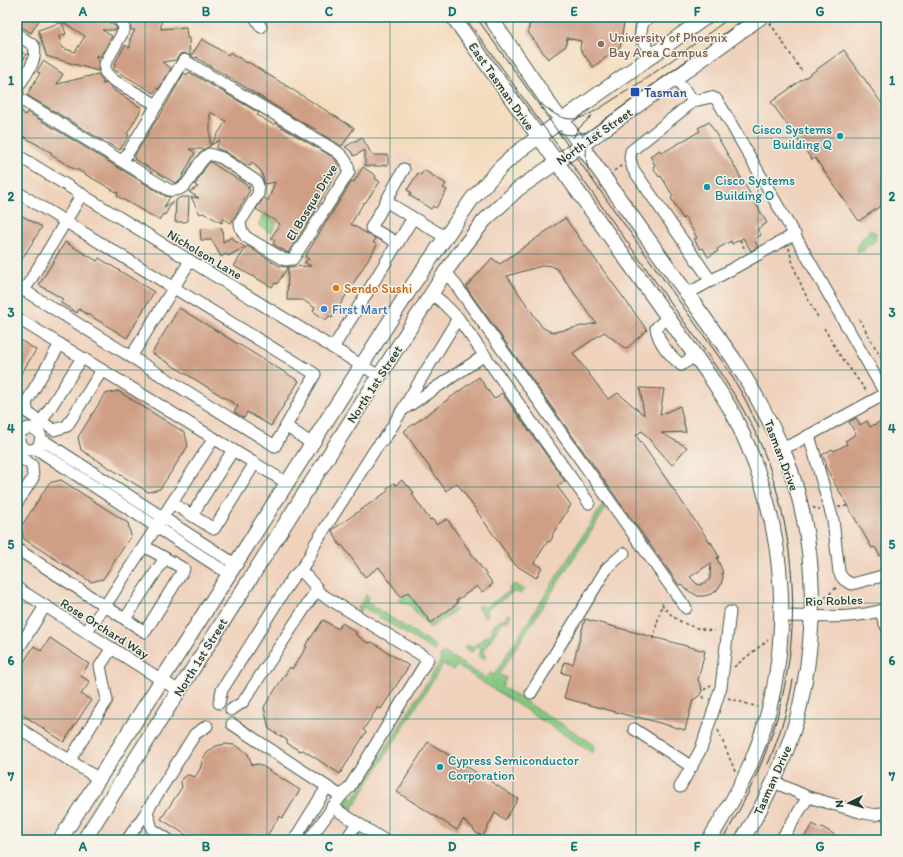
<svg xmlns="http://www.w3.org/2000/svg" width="903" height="857" font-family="Itim,sans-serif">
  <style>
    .built { fill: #efd1bc }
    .green { fill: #85c781; stroke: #52825a }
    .building { fill: #cf9f85; fill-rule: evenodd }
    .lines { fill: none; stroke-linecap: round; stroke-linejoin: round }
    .minor-casing { stroke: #3f5549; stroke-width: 13 }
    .major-casing { stroke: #3f5549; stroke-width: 16 }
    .path { stroke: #3f5549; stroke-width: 1.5; stroke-dasharray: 3 3; stroke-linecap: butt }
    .minor { stroke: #fff; stroke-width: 11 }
    .major { stroke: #fff; stroke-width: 14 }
    .tram { stroke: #1f3d34; stroke-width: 1 }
    .grid { fill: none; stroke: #0f766e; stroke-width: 1; stroke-opacity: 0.55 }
    .education-dot { fill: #8d6e63; stroke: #f7f3e8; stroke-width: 1.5 }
    .transit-dot { fill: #1a4fb4; stroke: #f7f3e8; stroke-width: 1.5 }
    .culture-dot { fill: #0f9aa8; stroke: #f7f3e8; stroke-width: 1.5 }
    .food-dot { fill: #e8710a; stroke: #f7f3e8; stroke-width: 1.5 }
    .shop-dot { fill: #3f7fe0; stroke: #f7f3e8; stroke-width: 1.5 }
    .labels { text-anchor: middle; stroke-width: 3; stroke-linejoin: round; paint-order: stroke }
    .education-label { font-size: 13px; fill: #785e54; stroke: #f7f3e8; text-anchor: start }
    .street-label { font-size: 13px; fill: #1f3d34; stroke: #f7f3e8 }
    .transit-label { font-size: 13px; fill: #164399; stroke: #f7f3e8; text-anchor: start }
    .culture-label { font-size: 13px; fill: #0d838f; stroke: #f7f3e8; text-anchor: start }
    .food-label { font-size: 13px; fill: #c56008; stroke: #f7f3e8; text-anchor: start }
    .shop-label { font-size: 13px; fill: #366cbe; stroke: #f7f3e8; text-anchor: start }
    .neatline { fill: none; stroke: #0f766e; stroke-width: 1.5 }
    .grid-label { font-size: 13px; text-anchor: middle; font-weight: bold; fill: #0f766e }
  </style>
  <rect width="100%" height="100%" fill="#f7f3e8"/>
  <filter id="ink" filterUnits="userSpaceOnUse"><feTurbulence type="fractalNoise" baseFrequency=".025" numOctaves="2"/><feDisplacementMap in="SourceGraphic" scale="8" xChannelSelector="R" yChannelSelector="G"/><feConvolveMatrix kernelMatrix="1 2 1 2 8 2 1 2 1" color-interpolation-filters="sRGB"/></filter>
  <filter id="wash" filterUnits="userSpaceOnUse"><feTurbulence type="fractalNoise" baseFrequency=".012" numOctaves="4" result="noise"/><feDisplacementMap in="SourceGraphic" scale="16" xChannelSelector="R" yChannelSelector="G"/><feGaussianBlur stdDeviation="0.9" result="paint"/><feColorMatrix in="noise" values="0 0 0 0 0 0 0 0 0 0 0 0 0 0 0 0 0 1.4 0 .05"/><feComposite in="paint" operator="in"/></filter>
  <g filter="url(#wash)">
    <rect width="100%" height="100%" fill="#f4dbbe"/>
    <g class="built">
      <polygon points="181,17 341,17 264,66"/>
      <polygon points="774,17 886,17 886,840 17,840 17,165 290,331 400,151 463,191 547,178"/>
    </g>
    <g class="green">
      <polygon points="264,215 277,222 271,233 258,225"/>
      <path d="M869,231h3l4,2 -1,8 -11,8v2l-6,1c-3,-9 6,-14 11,-21z"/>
      <polygon points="603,504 606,508 499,674 506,678 502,687 592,743 594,748 593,753 456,665 453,670 443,664 352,809 344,805 349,796 354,799 441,660 439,658 444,652 485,678 490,673 494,675"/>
      <polygon points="514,584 524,590 520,594 515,591 485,611 488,615 485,617 477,607 482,605 484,608 510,591 509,588"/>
      <polygon points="408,593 430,624 453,608 455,611 430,628 410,605 397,600"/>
      <polygon points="366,595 369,597 366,602 436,646 434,651 363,607 360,612 357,610"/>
      <polygon points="510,614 512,616 507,622 504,620 482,652 486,655 484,659 478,656 482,648 477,646 472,652 464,648 468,645 472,647 493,632 491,627"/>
    </g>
    <g id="blocks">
      <g class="building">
        <polygon points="21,17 41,17 31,33 17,24"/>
        <polygon points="55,17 100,17 115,26 117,28 116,30 102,30 112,36 100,57 96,55 98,63 98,71 46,56 46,54 38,30 62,22 66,34 59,36 62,48 75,52 85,36"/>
        <polygon points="130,17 161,17 161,29 186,27 187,38 189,38 190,56 184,53 180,54 176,60 162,62 171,68 159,89 157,88 154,93 113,69 115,66 114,65 125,45 130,48 130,39 135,30 131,30"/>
        <polygon points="531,17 625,17 620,47 593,67 580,49 581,41 567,38 566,46 548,59 528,32"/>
        <polygon points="202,39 228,55 230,52 247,63 248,62 354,128 342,146 316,131 317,130 303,123 227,76 213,68 197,58 198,57 194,58 191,56"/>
        <polygon points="17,49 26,55 17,69"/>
        <polygon points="844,50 885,108 883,109 886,114 886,202 859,221 815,158 812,160 771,102"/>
        <polygon points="43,61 63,74 57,84 98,74 102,79 103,85 105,82 115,91 142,108 127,134 129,135 120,150 105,142 27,95 40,73 37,72"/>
        <polygon points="189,72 259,113 257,115 274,125 275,123 278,125 333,157 340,166 312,216 288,253 273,244 275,240 271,238 280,224 256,209 264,198 268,201 275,182 265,184 261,171 252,162 250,166 246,164 246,165 226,152 216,148 220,140 211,145 226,121 210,112 210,146 205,149 189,149 195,153 180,181 175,183 134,159 135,155 157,119 158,119 184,73 187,75"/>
        <polygon points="17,105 25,115 27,112 165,196 170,197 164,207 173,201 165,215 163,214 159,220 117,196 118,193 76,169 76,170 51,155 52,153 19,134 17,132"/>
        <polygon points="709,122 767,223 757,229 761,235 754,239 758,247 751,251 743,238 732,244 731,241 717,249 718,251 708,257 703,248 700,249 694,239 697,238 685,217 683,219 671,198 673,196 661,176 659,177 653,167 655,165 650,156 660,150 662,153 700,131 698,128"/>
        <polygon points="362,137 372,155 388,155 388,165 382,165 382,166 365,166 365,150 354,156 351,151 345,147"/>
        <polygon points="210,162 250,187 247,188 250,190 231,223 222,218 222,223 203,213 200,214 191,197 199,198 189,192 198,187 195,185 205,168"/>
        <polygon points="363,167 376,176 375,178 380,182 365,203 364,202 351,224 376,239 373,242 377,245 332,318 329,316 326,320 313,311 315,308 303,300 287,300 288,267 311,266 304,262 309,259 305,257 307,253 352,181 354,182"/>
        <polygon points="424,170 446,184 443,188 447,190 436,208 433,206 431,209 409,195 411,192 407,190 418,173 421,175"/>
        <polygon points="181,197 189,197 188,221 185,222 175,222 176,200"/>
        <polygon points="17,213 42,227 17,267"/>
        <path d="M565,218l82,112 -21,19 -22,-17 -31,21 35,46 10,-6 26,22 -4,-27 24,1 -4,26 20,-9 6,26 -25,1 26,14 -15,18 -30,-34 -6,4 75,109v-2l8,15 -2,1 5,12 1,7 -2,8 -5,6 -5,3 -7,2h-6l-11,-6 -5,-6 -3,1 -213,-298 26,-29 8,6zM545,265l7,1 5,3 39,54 -41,9 -6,-1 -7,-4 -35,-51zM711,563l-1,15 -2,3 -8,4 -3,-1 -7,-7z"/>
        <polygon points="222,228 223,242 232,237 234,240 245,247 228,256 226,254 221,257 212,240 201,240 200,229"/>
        <polygon points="65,242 97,261 99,258 154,292 127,338 79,309 77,313 61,303 63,299 39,285"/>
        <polygon points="247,246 279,266 288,267 277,284 275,283 272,287 234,266"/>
        <polygon points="179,308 299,381 271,426 247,412 244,418 234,412 238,406 152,353"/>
        <polygon points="17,338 36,350 17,380"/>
        <polygon points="479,377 494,399 502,393 565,481 557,486 571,505 552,535 553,536 550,542 548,541 534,563 542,567 536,578 514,564 457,483 446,491 404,431"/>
        <polygon points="118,391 185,433 188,446 160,489 148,492 81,450 78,437 105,394"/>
        <polygon points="856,418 860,425 867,421 870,427 881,421 886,430 886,553 880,556 875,547 872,548 834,482 825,466 827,464 822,455 832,449 834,451 847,444 845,441 856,434 849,422"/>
        <polygon points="61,480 128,523 131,536 103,579 91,582 24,539 21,527 49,483"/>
        <polygon points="402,480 406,486 408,485 414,493 412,494 430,520 432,519 437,525 447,519 493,584 482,592 477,586 456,601 458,603 431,623 408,592 401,597 379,567 365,577 342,545 340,546 332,530 388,491 386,489 394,483 396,485"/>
        <polygon points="585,619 705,651 698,680 701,686 702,691 699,696 693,700 685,730 638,717 638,718 564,698 570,675 562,673 564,662 573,664"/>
        <polygon points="323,620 338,629 342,623 356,632 356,635 368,643 372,642 409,666 381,709 378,707 363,730 366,732 340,774 303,750 300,751 287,743 287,740 269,729 264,707 290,667 292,669 307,647 305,646"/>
        <polygon points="50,638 89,664 81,676 90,682 81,694 91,700 64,742 17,711 17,673 34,646 41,651"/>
        <polygon points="428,742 518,799 505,820 495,813 483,836 476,833 471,826 463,820 457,830 397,792"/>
        <polygon points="225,744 234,745 240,748 248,754 252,765 259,764 300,790 283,818 280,816 264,840 194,840 161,819 182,787 181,783 182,778 188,775 195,777 200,769 203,758 207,753 216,746"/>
        <polygon points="813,824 820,829 822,827 843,840 802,840"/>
      </g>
    </g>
  </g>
  <g filter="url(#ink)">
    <use href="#blocks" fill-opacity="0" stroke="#3f5549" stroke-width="1"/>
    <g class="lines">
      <defs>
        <g id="minor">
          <polyline points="117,17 124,26 124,30 105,64 105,72 113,80 157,105"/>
          <polyline points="255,17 261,27"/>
          <polyline points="650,17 643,22 640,36 652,55"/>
          <path d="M17,34l17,12c4,15 -9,29 -16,41l-1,5 3,7 149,91c24,3 23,-26 40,-36l13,4 34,23c3,5 3,8 2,13l-18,28c0,6 2,10 6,15l39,23 8,-1 56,-87c-1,-10 -5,-15 -13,-21l-152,-91 -61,101"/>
          <polyline points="675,79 694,101"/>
          <polyline points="17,155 379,376"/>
          <polyline points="17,192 315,374 275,446 17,286"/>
          <polyline points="387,202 445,237"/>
          <polyline points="398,243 371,228 404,169"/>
          <polyline points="446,271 686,608"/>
          <polyline points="711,281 633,169 630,158 631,151 694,101 711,97 716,99 722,108 886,395"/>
          <polyline points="24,291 82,194"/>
          <polyline points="432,294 442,302 458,318 589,503"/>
          <polyline points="687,294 795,234"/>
          <path d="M668,317l-12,11c3,16 13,26 25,37l14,-9"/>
          <polyline points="17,318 287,483"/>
          <polyline points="60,344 26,403 28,413 54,430 67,426 102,370"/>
          <polyline points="333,348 413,218"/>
          <polyline points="131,357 190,261"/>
          <polyline points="404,409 485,355"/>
          <polyline points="286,426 312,444"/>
          <circle cx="30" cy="439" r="11"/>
          <polyline points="36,430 82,358"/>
          <path d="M809,435l24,85 6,52c3,7 6,9 13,12l34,-9"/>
          <polyline points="40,441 46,442 235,564"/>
          <polyline points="37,447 41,452 229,574"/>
          <polyline points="782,449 795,443 885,394"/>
          <polyline points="17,456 32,465 33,478 17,503"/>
          <polyline points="172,503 214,529 255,463"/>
          <polyline points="192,515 233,450"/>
          <polyline points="17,549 145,632 184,569 144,546"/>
          <polyline points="17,588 179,691"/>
          <polyline points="880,611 886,626"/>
          <path d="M782,616c34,0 72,4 104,-7"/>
          <polyline points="125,619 165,558"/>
          <polyline points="86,632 105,606 214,438"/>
          <polyline points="17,651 45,606"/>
          <polyline points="531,693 607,568 624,553"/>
          <path d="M219,703l3,-13 71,-113c11,-9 17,-20 22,-33l61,-96 11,-13 71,-117"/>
          <polyline points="231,710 243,702 316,591 317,588 301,570"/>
          <polyline points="232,724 341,796"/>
          <polyline points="17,727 99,779"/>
          <polyline points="634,729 692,767"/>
          <polyline points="70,760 107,700 100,666 112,648"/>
          <polyline points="774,782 808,797 860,812 875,815 883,813 886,810"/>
          <polyline points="680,787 701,749 721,687 730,612"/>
          <polyline points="332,807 384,840"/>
          <polyline points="127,840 147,811"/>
          <polyline points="169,840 152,829 147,811 195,734 207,726"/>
          <polyline points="294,840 327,787"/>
          <polyline points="309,840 341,796 349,788 428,659 316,591"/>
          <polyline points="346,840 357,823"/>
          <polyline points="781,840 808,797"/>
        </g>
        <g id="major">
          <path d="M453,17l256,358c10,16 21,31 28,47 52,106 60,231 14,341 -11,27 -27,52 -42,77"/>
          <path d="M490,17l63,92 33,43 147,206c21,33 40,66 54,102 27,72 31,151 17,226 -3,14 -5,28 -10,42 -12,39 -30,77 -52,112"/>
          <polyline points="60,840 414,283 472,199 501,167 519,151 706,17"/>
          <polyline points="84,840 446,271 459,253 484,221 518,189 589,140 761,17"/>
        </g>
      </defs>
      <use href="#minor" class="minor-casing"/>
      <use href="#major" class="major-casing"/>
      <g class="path">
        <polyline points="770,23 803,73"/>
        <polyline points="614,171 622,165"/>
        <polyline points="740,240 746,251"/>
        <path d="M789,248c5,25 17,49 30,71"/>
        <polyline points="859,319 886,366"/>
        <polyline points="824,328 839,354 867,392"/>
        <polyline points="813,507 817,510 820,510"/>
        <polyline points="838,507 848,506"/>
        <polyline points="825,598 837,587"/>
        <path d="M653,639l9,-35c13,19 30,24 52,27"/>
        <polyline points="734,667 768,640"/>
        <polyline points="704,690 712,684"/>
        <polyline points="703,696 706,701"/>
        <polyline points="728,698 758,707"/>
        <polyline points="718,730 735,771"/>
      </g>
      <use href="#minor" class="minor"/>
      <use href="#major" class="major"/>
      <g class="tram">
        <path d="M464,17c36,45 66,94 102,139 37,52 74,104 111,156 26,36 53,72 74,112 16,30 26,64 33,97 23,114 -1,221 -62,319"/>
        <polyline points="476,17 727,368 745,399 759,428"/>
        <path d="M541,103c10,10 23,19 38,15 12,-3 24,-12 35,-19 40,-24 78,-54 117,-82"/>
        <polyline points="557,133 571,135 587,132 747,17"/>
        <polyline points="573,138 578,129 592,116"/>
        <path d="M589,171c-6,-16 -3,-31 8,-43"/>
        <path d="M768,764c11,-27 20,-55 25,-84"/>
      </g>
    </g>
  </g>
  <path class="grid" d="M145,17v823M267,17v823M390,17v823M513,17v823M636,17v823M758,17v823M17,138h869M17,254h869M17,370h869M17,487h869M17,603h869M17,719h869"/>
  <circle class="education-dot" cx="601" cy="44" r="4"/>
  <rect class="transit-dot" x="630" y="87" width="10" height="10" rx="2"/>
  <g class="culture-dot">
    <circle cx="840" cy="136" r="4"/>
    <circle cx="707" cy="187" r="4"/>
    <circle cx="440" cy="767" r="4"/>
  </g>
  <circle class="food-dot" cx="336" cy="288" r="4"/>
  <circle class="shop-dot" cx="324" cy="309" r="4"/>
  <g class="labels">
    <g class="education-label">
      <text x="609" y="42">University of Phoenix<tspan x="609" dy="15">Bay Area Campus</tspan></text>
    </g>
    <g class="street-label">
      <text transform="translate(502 86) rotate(55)" y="5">East Tasman Drive</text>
      <text transform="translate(594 136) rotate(-35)" y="5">North 1st Street</text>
      <text transform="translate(311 202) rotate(-59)" y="5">El Bosque Drive</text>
      <text transform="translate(205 254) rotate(31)" y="5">Nicholson Lane</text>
      <text transform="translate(374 384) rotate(-57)" y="5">North 1st Street</text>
      <text transform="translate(782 455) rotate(69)" y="5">Tasman Drive</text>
      <text transform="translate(834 600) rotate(-2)" y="5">Rio Robles</text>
      <text transform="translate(105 628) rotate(32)" y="5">Rose Orchard Way</text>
      <text transform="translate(200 657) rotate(-58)" y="5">North 1st Street</text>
      <text transform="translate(772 780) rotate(-66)" y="5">Tasman Drive</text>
    </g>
    <g class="transit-label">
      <text x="644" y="97">Tasman</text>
    </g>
    <g class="culture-label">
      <text x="832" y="134" text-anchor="end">Cisco Systems<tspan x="832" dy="15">Building Q</tspan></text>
      <text x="715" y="185">Cisco Systems<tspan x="715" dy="15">Building O</tspan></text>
      <text x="448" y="765">Cypress Semiconductor<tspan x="448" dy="15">Corporation</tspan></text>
    </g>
    <g class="food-label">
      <text x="344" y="293">Sendo Sushi</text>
    </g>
    <g class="shop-label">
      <text x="332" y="314">First Mart</text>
    </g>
  </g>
  <rect width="903" height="857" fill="none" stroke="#f7f3e8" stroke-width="44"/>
  <g transform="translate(849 803) rotate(265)" stroke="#f7f3e8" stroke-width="3" paint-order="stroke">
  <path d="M0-3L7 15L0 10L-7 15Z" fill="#1f3d34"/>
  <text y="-6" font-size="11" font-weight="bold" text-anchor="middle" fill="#1f3d34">N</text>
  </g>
  <rect x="22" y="22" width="859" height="813" class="neatline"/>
  <g class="grid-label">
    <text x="83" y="16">A</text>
    <text x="206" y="16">B</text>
    <text x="329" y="16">C</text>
    <text x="452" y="16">D</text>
    <text x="574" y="16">E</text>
    <text x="697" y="16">F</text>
    <text x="820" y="16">G</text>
    <text x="11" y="85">1</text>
    <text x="892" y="85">1</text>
    <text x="11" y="201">2</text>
    <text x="892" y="201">2</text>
    <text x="11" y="317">3</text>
    <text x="892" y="317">3</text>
    <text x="11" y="433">4</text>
    <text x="892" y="433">4</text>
    <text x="11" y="549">5</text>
    <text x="892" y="549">5</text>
    <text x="11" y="665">6</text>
    <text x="892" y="665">6</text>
    <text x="11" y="781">7</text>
    <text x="892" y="781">7</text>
    <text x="83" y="851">A</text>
    <text x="206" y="851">B</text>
    <text x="329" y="851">C</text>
    <text x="452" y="851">D</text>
    <text x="574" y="851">E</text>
    <text x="697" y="851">F</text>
    <text x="820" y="851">G</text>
  </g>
</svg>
